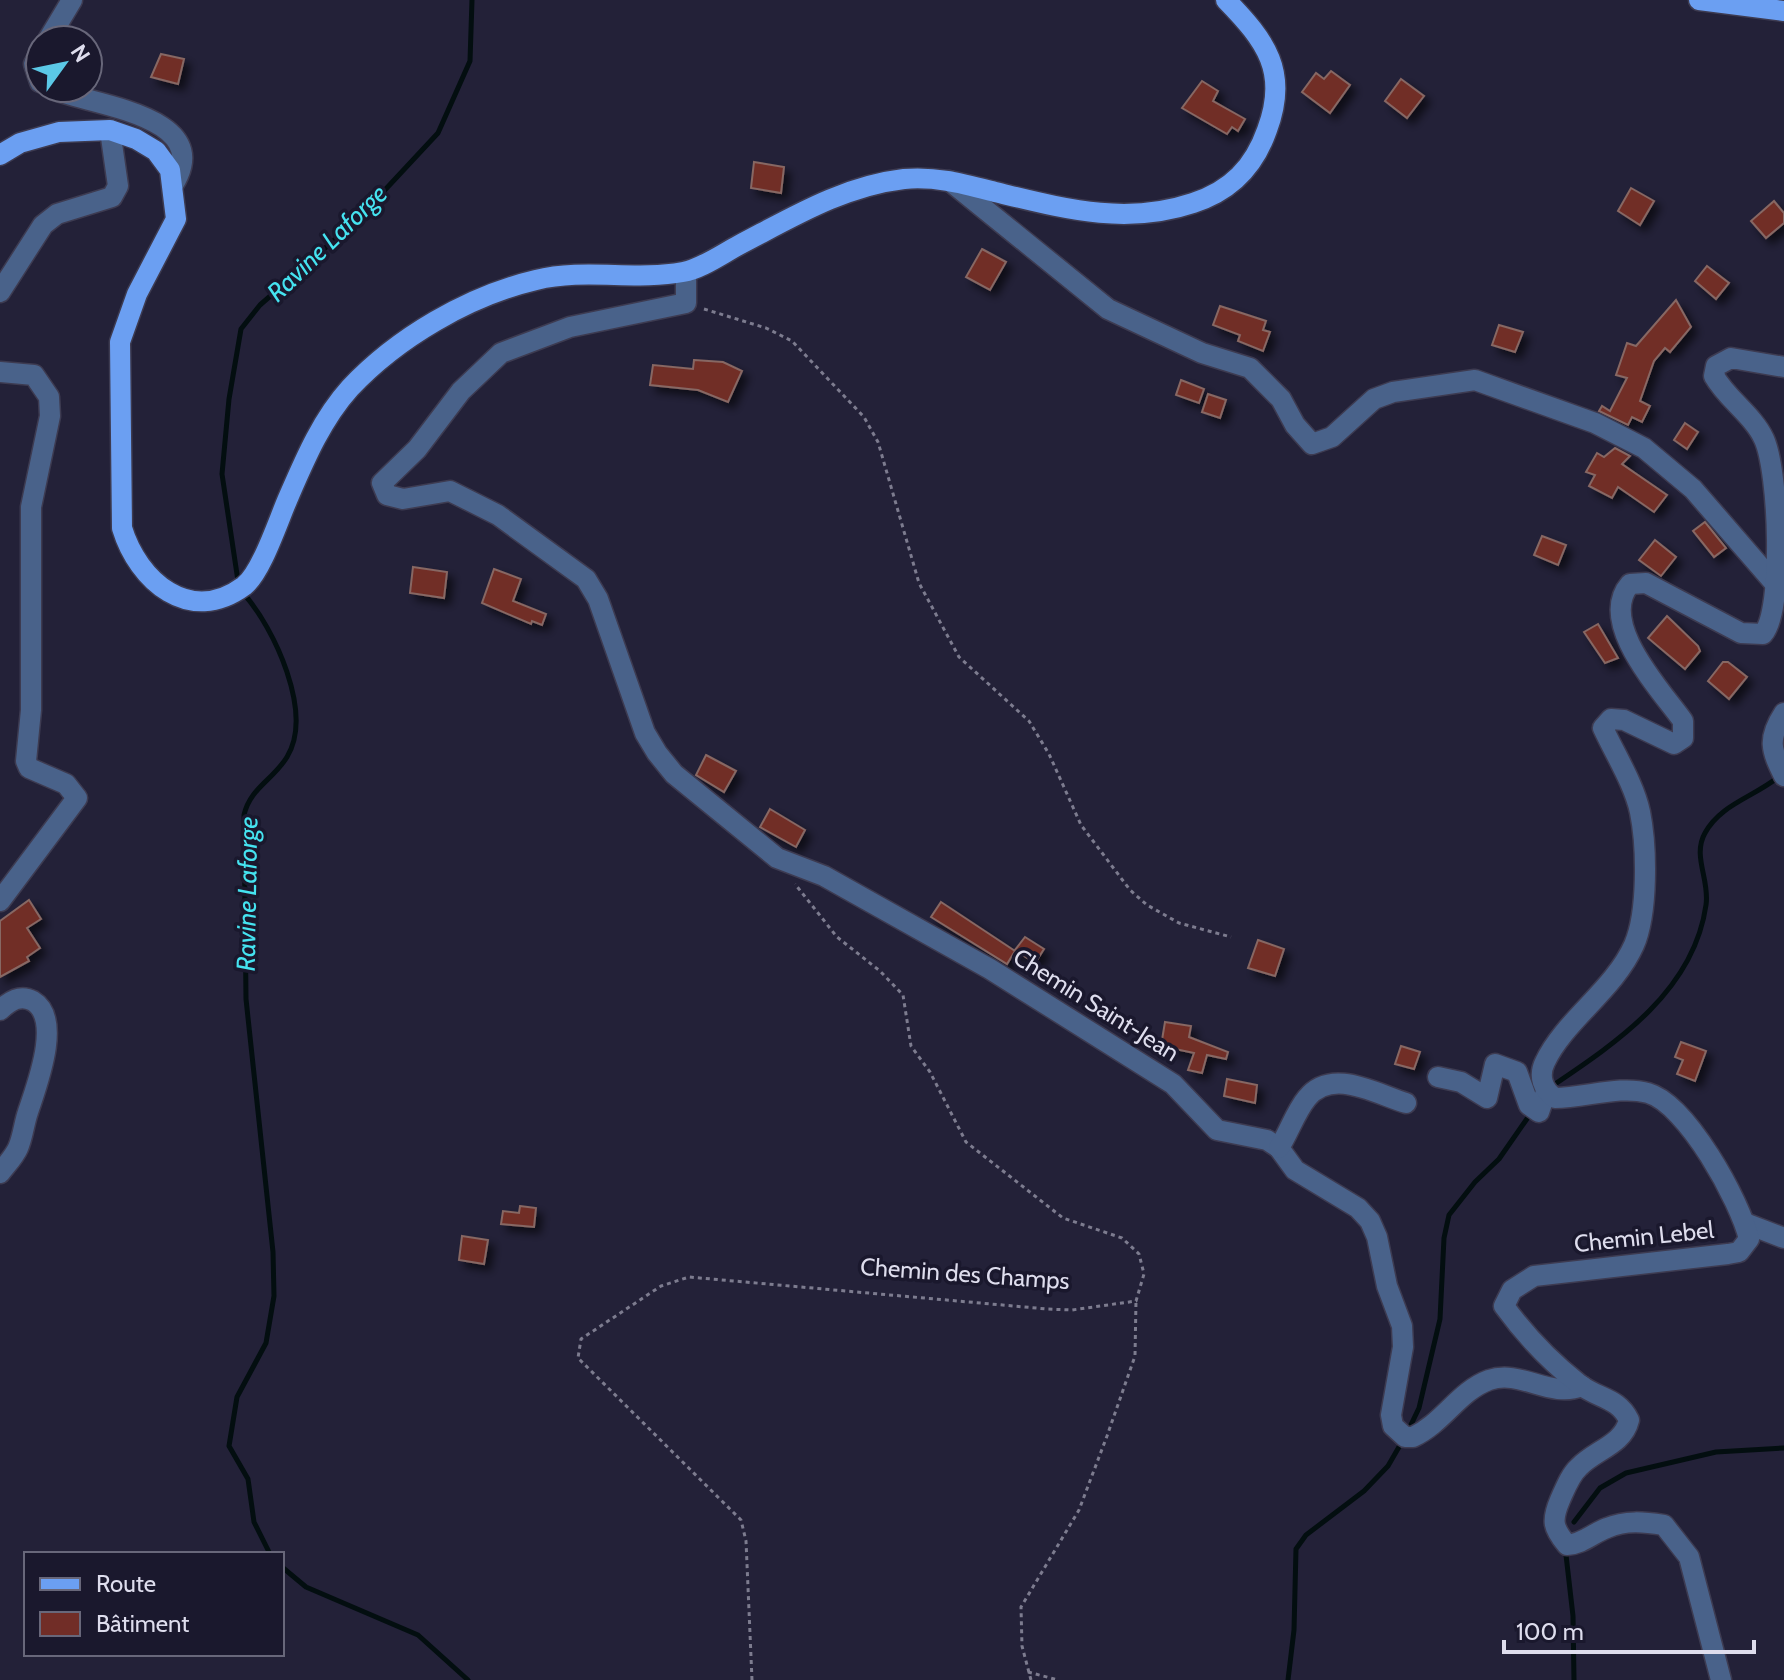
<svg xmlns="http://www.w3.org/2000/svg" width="1784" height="1680" font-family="Cabin,sans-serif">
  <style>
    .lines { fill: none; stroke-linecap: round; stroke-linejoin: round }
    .stream { stroke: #030e10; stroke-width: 5 }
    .building { fill: #712d27; stroke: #876763; stroke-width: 2; filter: url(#shadow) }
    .minor-casing { stroke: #3d3b51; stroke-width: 23 }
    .major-casing { stroke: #3d3b51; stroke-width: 23 }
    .path { stroke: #7d7c8f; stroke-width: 3; stroke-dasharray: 4 4; stroke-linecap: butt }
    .minor { stroke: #49628a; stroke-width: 20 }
    .major { stroke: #6b9ff2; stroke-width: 20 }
    .labels { text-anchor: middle; stroke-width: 7; stroke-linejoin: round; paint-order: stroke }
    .street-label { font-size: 24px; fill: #dedded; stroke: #1a182d }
    .water-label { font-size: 26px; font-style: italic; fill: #45e3f0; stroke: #1a182d }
  </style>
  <defs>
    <filter id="shadow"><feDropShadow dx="6" dy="6" stdDeviation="4" flood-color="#0009"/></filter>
  </defs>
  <rect width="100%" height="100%" fill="#232138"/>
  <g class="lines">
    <g class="stream">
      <polyline points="238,581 222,474 229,399 241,329 260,305 356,221 438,133 470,61 472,0"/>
      <path d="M244,594c30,34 70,119 43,163 -14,23 -37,31 -43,58l2,184 27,253 1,44 -8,47 -29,54 -8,49 19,33 6,43 16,32"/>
      <path d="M1552,1086c67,-45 142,-96 154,-181 4,-25 -14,-49 -1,-72 15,-28 48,-36 72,-55"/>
      <polyline points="1408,1431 1419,1408 1440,1319 1444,1238 1449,1215 1475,1182 1499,1159 1531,1113"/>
      <polyline points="1574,1522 1600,1488 1626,1473 1716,1452 1784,1448"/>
      <polyline points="1566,1555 1573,1616 1574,1680"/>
      <polyline points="282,1567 306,1587 418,1635 468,1680"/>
      <polyline points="1288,1680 1294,1630 1296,1549 1306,1535 1364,1491 1388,1466 1403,1440"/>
    </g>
  </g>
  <g class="building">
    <polygon points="161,54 184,59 178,84 151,77"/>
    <polygon points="1331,71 1350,85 1330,113 1302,92 1316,73 1324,79"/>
    <polygon points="1401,79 1424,96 1407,118 1385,101"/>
    <polygon points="1202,81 1218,91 1213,101 1245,119 1238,131 1232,127 1227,134 1182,108"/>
    <polygon points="754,162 784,167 781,193 751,188"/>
    <polygon points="1631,188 1654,201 1640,225 1618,211"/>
    <polygon points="1774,201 1784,213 1784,223 1766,238 1751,221"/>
    <polygon points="982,249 1006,262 990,290 966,277"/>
    <polygon points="1707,266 1729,283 1716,299 1695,281"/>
    <polygon points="1676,300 1691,327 1670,352 1665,348 1654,361 1640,401 1650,406 1642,422 1632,417 1628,425 1599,411 1602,406 1610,411 1627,378 1616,375 1627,343 1636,346"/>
    <polygon points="1220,306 1266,321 1263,330 1270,332 1263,351 1238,341 1240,335 1213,325"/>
    <polygon points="1499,325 1523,332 1515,352 1492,345"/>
    <polygon points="694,360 723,362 742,371 728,402 698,390 650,385 653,365 693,369"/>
    <polygon points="1181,380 1204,389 1199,403 1176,395"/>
    <polygon points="1208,394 1226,400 1220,418 1202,412"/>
    <polygon points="1685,423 1698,432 1687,449 1674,440"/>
    <polygon points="1615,448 1630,456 1622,464 1667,495 1654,512 1618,487 1612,498 1589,486 1595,475 1586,472 1597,453 1604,457"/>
    <polygon points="1705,522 1726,548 1714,557 1693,531"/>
    <polygon points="1542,536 1566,545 1558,565 1534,555"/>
    <polygon points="1655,540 1676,557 1661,576 1639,560"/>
    <polygon points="413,567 447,572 444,598 410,593"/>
    <polygon points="494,569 521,579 513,601 546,614 542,625 532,621 531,624 482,603"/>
    <polygon points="1667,616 1698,646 1700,651 1685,669 1648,638"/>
    <polygon points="1598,624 1618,658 1605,663 1584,632"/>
    <polygon points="1723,662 1728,662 1747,677 1729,699 1708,681"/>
    <polygon points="706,755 736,771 724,792 696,775"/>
    <polygon points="770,809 805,830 796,847 760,827"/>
    <polygon points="29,900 41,919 27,928 40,948 27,957 29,961 0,977 0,921"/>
    <polygon points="941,902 1015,951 1007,964 931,917"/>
    <polygon points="1025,937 1044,949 1035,963 1015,950"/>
    <polygon points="1258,940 1284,949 1275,976 1248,968"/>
    <polygon points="1165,1022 1191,1026 1189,1037 1228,1052 1226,1059 1207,1055 1202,1073 1188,1070 1194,1053 1161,1046"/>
    <polygon points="1681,1042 1706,1051 1695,1081 1677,1074 1683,1060 1675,1057"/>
    <polygon points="1401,1046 1420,1052 1414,1069 1395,1064"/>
    <polygon points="1227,1079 1257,1085 1255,1103 1224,1096"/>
    <polygon points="520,1206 536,1208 534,1227 501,1224 503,1211 519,1213"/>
    <polygon points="462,1236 488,1240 484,1264 459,1260"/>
  </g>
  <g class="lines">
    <defs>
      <g id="minor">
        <polyline points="48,40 72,0"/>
        <polyline points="40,53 34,64 40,82"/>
        <path d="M50,88c36,17 168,26 123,97"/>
        <polyline points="950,181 1108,309 1202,353 1250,368 1281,399 1295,425 1312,444 1332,437 1374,399 1393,392 1475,380 1595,423 1644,448 1693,489 1777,586"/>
        <path d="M686,272v31l-116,24 -69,26 -40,38 -44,58 -35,34 5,12 16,4 47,-8 48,24 88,64 12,20 47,134 12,20 17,21 103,84 47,18 166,93 183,115 44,46 50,10 12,8 16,22 63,38 12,13 7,16 10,49 15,40 1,21 -12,68 2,11 12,11h8c30,-14 46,-46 76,-57 32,-11 61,19 93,6"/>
        <polyline points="0,292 43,225 57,214 112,197 118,186 110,130"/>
        <polyline points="0,372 34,375 49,397 50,416 31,507 31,710 26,761 29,768 66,784 77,798 0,901"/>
        <path d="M1784,713c-17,26 -13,37 0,63"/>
        <path d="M0,1010c10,-9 20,-16 33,-9 30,18 3,86 -5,111 -4,11 -5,25 -10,36 -4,9 -12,17 -18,25"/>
        <polyline points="1438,1077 1461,1082 1487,1098 1495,1064 1517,1072 1529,1105 1539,1112 1546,1092"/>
        <path d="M1279,1148c10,-16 17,-37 28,-50 25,-31 69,-4 99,5"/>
        <polyline points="1745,1223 1784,1238"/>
        <path d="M1721,1680l-32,-123 -25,-32c-20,-3 -38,-5 -57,3 -14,5 -24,16 -40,17 -14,-17 -16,-24 -7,-45 5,-11 10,-25 19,-33 16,-17 44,-22 50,-47 -11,-23 -31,-21 -50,-36 -28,-22 -54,-49 -75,-78l8,-16 22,-14 194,-22 11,-2 10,-13c-9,-38 -62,-135 -101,-146 -28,-8 -63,5 -93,5 -12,-8 -17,-22 -10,-36 19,-41 69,-72 89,-117 14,-32 13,-98 6,-133 -6,-28 -25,-58 -37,-84l8,-9 13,1 50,24 9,-6v-17c-23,-32 -86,-99 -53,-137l16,-1 95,50 22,1c21,-24 16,-162 1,-195 -11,-24 -37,-40 -50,-63l2,-10 15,-8 53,9"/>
      </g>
      <g id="major">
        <polyline points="1699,0 1784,11"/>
        <path d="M0,155l20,-12 39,-11 51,-2 26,9 20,12 14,19 6,49 -39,75 -17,48 2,186c16,53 68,98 122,58 18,-14 35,-68 45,-90 16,-37 33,-77 61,-108 47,-50 118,-92 186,-108 48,-12 99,1 147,-8 18,-3 39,-18 56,-27 52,-27 104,-59 165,-66 32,-3 60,5 91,13 67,16 130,34 198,11 38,-12 61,-36 74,-73 22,-58 -1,-89 -41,-130"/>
      </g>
    </defs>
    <use href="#minor" class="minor-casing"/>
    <use href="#major" class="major-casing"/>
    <g class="path">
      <polyline points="704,309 766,328 792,341 864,417 878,442 919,583 959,657 1029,721 1049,754 1081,825 1130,890 1147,905 1179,923 1231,937"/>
      <polyline points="1028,1672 1058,1680"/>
      <polyline points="752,1680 746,1541 741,1520 578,1358 581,1339 661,1286 689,1277 1047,1309 1072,1310 1136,1301 1144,1274 1139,1254 1122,1238 1063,1218 966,1142 930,1072 911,1046 903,995 880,971 837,937 795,884"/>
      <polyline points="1031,1680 1022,1646 1021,1607 1079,1510 1107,1436 1135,1356 1136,1301"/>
    </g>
    <use href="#minor" class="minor"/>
    <use href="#major" class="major"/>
  </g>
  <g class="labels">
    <g class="street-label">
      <text transform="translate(1096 1005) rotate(32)" y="8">Chemin Saint-Jean</text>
      <text transform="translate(1644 1237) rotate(-6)" y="8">Chemin Lebel</text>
      <text transform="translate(965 1274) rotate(4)" y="8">Chemin des Champs</text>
    </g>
    <g class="water-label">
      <text transform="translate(327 243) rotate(-44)" y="9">Ravine Laforge</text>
      <text transform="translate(247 894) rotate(-89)" y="9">Ravine Laforge</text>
    </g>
  </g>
  <rect x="24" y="1552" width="260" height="104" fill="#1a182d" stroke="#68677a" stroke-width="2"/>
  <rect x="40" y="1578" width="40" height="12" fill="#6b9ff2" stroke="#68677a" stroke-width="2"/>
  <text x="96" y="1592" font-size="24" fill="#dedded">Route</text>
  <rect x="40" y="1612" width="40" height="24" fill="#712d27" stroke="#68677a" stroke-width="2"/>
  <text x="96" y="1632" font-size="24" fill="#dedded">Bâtiment</text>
  <g transform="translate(64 64) rotate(57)"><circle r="38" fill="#1a182d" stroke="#68677a" stroke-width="2"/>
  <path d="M0-6L14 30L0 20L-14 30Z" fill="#5bc8e6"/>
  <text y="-12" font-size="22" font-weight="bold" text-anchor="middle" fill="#dedded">N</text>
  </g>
  <path d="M1504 1640v12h250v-12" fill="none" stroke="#dedded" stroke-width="4"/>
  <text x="1516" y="1640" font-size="24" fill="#dedded" stroke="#1a182d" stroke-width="6" paint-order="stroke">100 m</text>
</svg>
